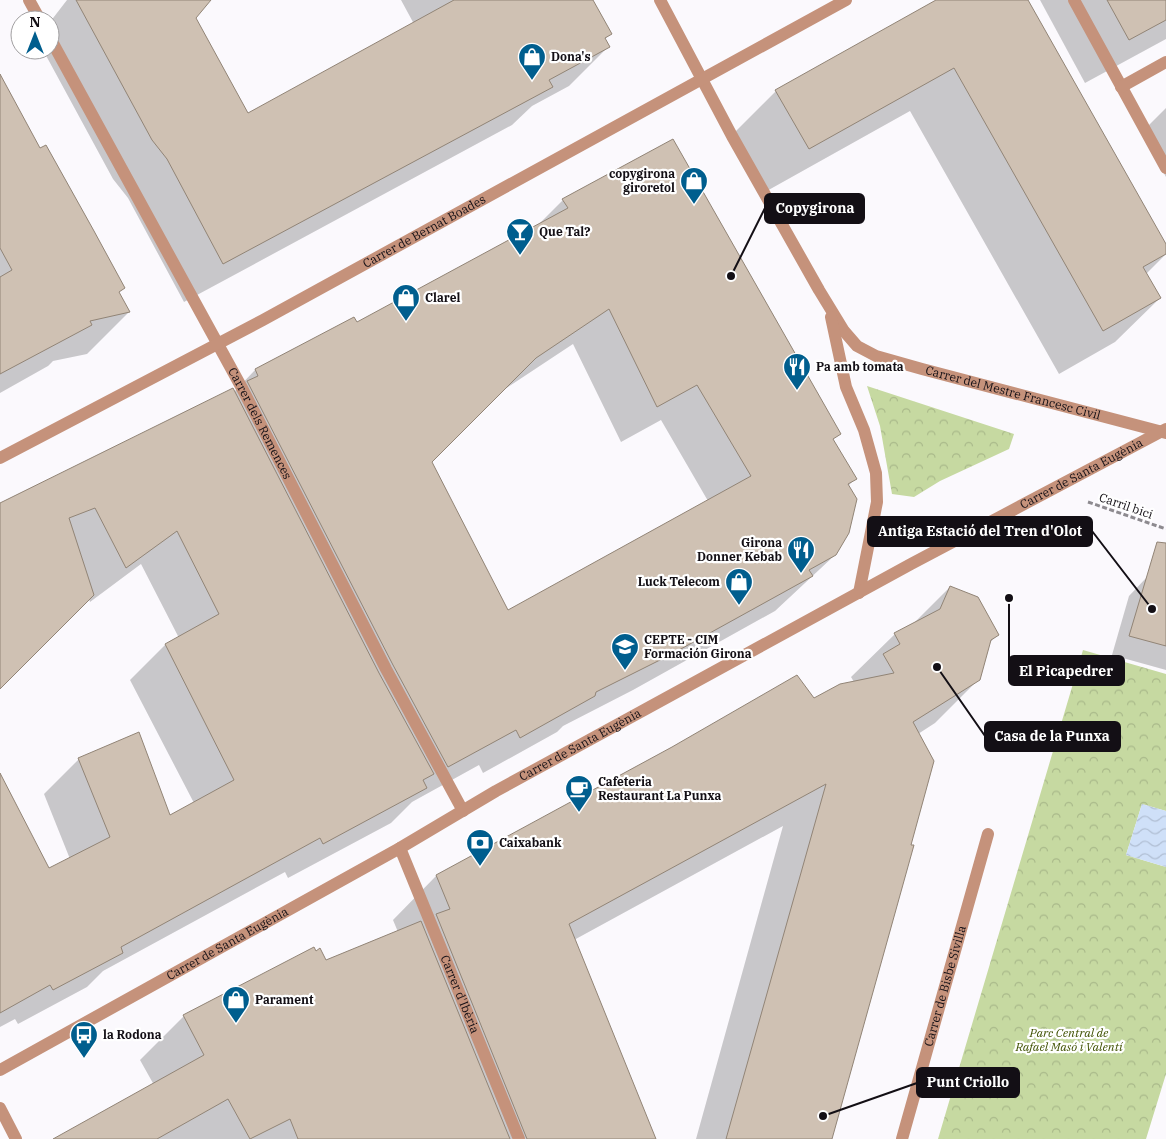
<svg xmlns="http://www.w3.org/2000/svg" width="1166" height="1139" font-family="'IBM Plex Serif',serif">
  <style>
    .park { fill: url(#park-crowns) }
    .water { fill: url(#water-waves) }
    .shadow { fill: #0003; fill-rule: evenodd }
    .building { fill: #cfc1b3; stroke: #918476; fill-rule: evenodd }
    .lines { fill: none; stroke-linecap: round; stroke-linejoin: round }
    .path { stroke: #8d8a8f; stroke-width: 3; stroke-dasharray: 5 2.5; stroke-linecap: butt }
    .minor { stroke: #c5927b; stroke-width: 12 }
    .labels { text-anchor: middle; stroke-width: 4.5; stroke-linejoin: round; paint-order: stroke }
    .poi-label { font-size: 12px; font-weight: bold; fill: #130f15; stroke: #fff; text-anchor: start }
    .street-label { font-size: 12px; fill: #130f15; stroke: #fff }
    .park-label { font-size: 12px; font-style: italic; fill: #405203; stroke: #fff }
    .leader { fill: none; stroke: #130f15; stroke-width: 2 }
    .callout-dot { fill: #130f15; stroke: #fff; stroke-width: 2 }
    .callout { fill: #130f15; stroke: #130f15; stroke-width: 2 }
    .callout-label { font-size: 14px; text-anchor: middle; font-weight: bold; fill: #fff }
  </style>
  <defs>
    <pattern id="park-crowns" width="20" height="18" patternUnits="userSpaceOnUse" patternTransform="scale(1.25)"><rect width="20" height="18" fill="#c6d9a1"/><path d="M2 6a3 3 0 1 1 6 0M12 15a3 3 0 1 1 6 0" fill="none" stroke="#a9b98a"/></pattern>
    <pattern id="water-waves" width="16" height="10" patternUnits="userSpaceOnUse" patternTransform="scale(1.25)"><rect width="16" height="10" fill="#cfe0f8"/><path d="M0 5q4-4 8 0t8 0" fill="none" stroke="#b1bfd4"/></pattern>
  </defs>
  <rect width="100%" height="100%" fill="#fbf9fd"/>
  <g class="park">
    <polygon points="867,386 1014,434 1009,449 940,481 914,497 892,494 880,426"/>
    <polygon points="1083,650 1166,674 1166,811 1142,804 1126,855 1166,867 1166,1074 1146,1139 938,1139"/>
  </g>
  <polygon class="water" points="1142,804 1166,811 1166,867 1126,855"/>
  <g class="shadow">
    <polygon points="67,0 209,0 195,18 248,115 414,24 401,0 591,0 610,34 604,40 608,47 569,86 532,106 512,125 184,302 128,198 113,179 43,50 50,50 50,22"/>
    <polygon points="939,0 1027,0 1166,246 1166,254 1146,274 1160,298 1115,342 1059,374 910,111 765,192 732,135 776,91"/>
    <polygon points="1040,0 1166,0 1166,39 1085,83"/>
    <polygon points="0,86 123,288 118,293 129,312 87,354 53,361 48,366 0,393"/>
    <polygon points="1166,108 1166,177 1141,133"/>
    <path d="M563,200l277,233 -8,7 23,39 -7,7 -13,69 -60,56 -142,79 -70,36 -6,6 -74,41 -4,-8 -67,37 -21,21 -103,55 -3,-6 -182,99 -16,16 -69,37 -3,-5 -15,8v-251l49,94 21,-11 -26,-65 35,-35 90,57 25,-13 -64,-123 35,-35 14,-7 -38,-74 -51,38 -1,-3 -89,89v-184l234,-112 21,-22 98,-51 3,5 181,-98zM573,344l48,98 40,-22 47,81 -200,111 -77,-151 68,-68z"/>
    <polygon points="1147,577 1166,583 1166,670 1112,655 1129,596"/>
    <polygon points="950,587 998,635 988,644 979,679 935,723 918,734 830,1139 696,1139 783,826 574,940 655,1139 67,1139 154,1085 140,1060 184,1016 314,949 325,962 398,932 393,920 436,876 672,748 814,700 854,682 851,677 895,634 913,624"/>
  </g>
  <g class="building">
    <polygon points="76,0 211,0 196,18 248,113 454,0 593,0 612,34 605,38 610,47 549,80 553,87 223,264 167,159 152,140"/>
    <polygon points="936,0 1028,0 1166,244 1166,254 1143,267 1161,298 1103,331 954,68 809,149 775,90"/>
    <polygon points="1107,0 1166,0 1166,20 1129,40"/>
    <polygon points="0,74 40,148 46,145 94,231 125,288 119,292 130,312 90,321 92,325 0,374 0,277 12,270 0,248"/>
    <path d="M673,139l168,295 -8,5 24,40 -9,5 9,15 -8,34 -13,22 -27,15 4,6 -143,79 -74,37 -1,4 -75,42 -4,-8 -68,37 -55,-102 -146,-284 11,-5 -3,-7 99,-52 3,5 211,-114 -6,-9zM609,309l48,98 40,-22 54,91 -243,134 -76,-148 104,-104z"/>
    <polygon points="233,388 379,673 434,774 423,780 427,788 323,844 320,838 121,947 123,953 53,990 50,985 0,1013 0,773 49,868 110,837 78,758 139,732 170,815 234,780 165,644 219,614 177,531 126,568 95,508 69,518 94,595 0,689 0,503"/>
    <polygon points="1157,542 1166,543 1166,646 1129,636"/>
    <polygon points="950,586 978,597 999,635 991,640 980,680 913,722 934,761 911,845 914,845 832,1139 726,1139 826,784 569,924 656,1139 527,1139 436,914 450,909 436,875 672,747 797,675 814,698 840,684 894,673 883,654 900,644 894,633 940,609"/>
    <polygon points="421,921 510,1139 298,1139 290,1119 250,1139 228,1099 157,1139 53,1139 204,1055 183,1015 314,947 316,951 320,948 326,960"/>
  </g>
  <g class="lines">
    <polyline class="path" points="1088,502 1166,529"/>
    <g class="minor">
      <polyline points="29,0 40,20"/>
      <path id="s1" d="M660,0l72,136 87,154 25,41 13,15 19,10 46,13 244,64"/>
      <polyline points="1074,0 1166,168"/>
      <path id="s2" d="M50,38l193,352 143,279 77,142"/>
      <polyline points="1121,87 1166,62"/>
      <polyline points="831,317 846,387 864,430 876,473 877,502 859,593"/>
      <path id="s3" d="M0,458l263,-138 583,-320"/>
      <path id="s4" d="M400,848l119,291"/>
      <path id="s5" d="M0,1070l400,-222 96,-57 415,-227 255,-135"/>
      <polyline points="0,1108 16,1139"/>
      <path id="s6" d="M902,1139l86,-305"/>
    </g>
  </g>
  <defs>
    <symbol id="shop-pin" viewBox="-11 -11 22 30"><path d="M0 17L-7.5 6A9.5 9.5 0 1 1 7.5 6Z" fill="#005e8e" stroke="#fff"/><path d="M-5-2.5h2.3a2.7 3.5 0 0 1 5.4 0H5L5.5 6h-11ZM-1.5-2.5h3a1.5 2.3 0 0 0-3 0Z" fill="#fff"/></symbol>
    <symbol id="bar-pin" viewBox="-11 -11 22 30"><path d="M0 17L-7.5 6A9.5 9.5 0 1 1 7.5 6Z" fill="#005e8e" stroke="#fff"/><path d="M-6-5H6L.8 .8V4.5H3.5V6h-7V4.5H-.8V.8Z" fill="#fff"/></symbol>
    <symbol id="restaurant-pin" viewBox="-11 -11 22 30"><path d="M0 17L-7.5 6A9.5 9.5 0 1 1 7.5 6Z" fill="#005e8e" stroke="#fff"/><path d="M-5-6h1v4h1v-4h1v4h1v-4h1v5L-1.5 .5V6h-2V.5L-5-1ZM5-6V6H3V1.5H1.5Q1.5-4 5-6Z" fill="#fff"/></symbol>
    <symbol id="university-pin" viewBox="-11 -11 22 30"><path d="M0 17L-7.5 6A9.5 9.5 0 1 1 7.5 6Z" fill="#005e8e" stroke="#fff"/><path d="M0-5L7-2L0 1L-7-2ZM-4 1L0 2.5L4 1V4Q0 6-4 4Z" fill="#fff"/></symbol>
    <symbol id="cafe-pin" viewBox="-11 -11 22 30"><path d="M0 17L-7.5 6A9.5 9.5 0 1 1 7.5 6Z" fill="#005e8e" stroke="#fff"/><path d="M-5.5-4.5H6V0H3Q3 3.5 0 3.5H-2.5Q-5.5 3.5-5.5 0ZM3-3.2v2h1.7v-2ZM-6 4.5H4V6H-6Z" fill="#fff"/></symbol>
    <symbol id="bank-pin" viewBox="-11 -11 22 30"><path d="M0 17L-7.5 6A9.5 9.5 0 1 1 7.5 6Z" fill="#005e8e" stroke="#fff"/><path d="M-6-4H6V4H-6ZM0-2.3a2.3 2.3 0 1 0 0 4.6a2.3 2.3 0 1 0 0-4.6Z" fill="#fff"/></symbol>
    <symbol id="bus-pin" viewBox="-11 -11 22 30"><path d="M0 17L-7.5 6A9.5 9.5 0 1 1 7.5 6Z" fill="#005e8e" stroke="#fff"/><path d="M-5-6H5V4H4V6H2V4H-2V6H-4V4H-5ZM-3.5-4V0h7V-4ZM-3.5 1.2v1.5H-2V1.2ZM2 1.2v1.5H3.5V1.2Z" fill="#fff"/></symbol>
  </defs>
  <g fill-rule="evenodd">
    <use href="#shop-pin" x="516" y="41" width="32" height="43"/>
    <use href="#shop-pin" x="678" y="165" width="32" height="43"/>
    <use href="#bar-pin" x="504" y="216" width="32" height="43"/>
    <use href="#shop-pin" x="390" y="282" width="32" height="43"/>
    <use href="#restaurant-pin" x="781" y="351" width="32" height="43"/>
    <use href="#restaurant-pin" x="785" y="534" width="32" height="43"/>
    <use href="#shop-pin" x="723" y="566" width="32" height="43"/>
    <use href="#university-pin" x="609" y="631" width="32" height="43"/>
    <use href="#cafe-pin" x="563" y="773" width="32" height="43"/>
    <use href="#bank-pin" x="464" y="827" width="32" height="43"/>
    <use href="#shop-pin" x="220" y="984" width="32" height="43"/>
    <use href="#bus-pin" x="68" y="1019" width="32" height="43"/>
  </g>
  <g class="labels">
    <g class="poi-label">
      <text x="551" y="61">Dona's</text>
      <text x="675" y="178" text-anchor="end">copygirona<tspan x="675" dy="14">giroretol</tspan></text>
      <text x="539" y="236">Que Tal?</text>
      <text x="425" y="302">Clarel</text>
      <text x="816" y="371">Pa amb tomata</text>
      <text x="782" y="547" text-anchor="end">Girona<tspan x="782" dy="14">Donner Kebab</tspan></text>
      <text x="720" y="586" text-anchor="end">Luck Telecom</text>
      <text x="644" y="644">CEPTE - CIM<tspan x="644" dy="14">Formación Girona</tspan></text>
      <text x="598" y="786">Cafeteria<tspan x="598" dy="14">Restaurant La Punxa</tspan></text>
      <text x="499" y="847">Caixabank</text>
      <text x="255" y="1004">Parament</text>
      <text x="103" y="1039">la Rodona</text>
    </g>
    <g class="street-label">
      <text dy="4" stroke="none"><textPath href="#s3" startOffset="481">Carrer de Bernat Boades</textPath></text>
      <text dy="4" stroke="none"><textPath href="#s1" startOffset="562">Carrer del Mestre Francesc Civil</textPath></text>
      <text dy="4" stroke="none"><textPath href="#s2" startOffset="439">Carrer dels Remences</textPath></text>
      <text dy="4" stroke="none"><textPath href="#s5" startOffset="1235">Carrer de Santa Eugènia</textPath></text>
      <text transform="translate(1126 506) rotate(19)" y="4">Carril bici</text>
      <text dy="4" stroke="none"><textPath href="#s5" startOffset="665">Carrer de Santa Eugènia</textPath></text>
      <text dy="4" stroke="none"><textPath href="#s5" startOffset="260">Carrer de Santa Eugènia</textPath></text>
      <text dy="4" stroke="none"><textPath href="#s6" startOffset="159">Carrer de Bisbe Sivilla</textPath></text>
      <text dy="4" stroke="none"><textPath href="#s4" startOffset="158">Carrer d'Ibèria</textPath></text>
    </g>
    <g class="park-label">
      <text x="1069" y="1037">Parc Central de<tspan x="1069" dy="14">Rafael Masó i Valentí</tspan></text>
    </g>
  </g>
  <path class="leader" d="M731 276L765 208M1152 609L1092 531M1009 598L1009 671M937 667L985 736M823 1116L917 1083"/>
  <g class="callout-dot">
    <circle cx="731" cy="276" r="5"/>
    <circle cx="1152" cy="609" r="5"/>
    <circle cx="1009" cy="598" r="5"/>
    <circle cx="937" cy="667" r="5"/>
    <circle cx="823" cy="1116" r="5"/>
  </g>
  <g class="callout">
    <rect x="765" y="194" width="99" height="29" rx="5"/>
    <rect x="868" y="517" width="224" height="29" rx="5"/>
    <rect x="1009" y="656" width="115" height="29" rx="5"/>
    <rect x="985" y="722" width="135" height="29" rx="5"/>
    <rect x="917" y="1068" width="102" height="29" rx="5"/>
  </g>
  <g class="callout-label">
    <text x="815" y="213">Copygirona</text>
    <text x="980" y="536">Antiga Estació del Tren d'Olot</text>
    <text x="1066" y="676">El Picapedrer</text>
    <text x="1052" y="741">Casa de la Punxa</text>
    <text x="968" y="1087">Punt Criollo</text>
  </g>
  <g transform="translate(35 35)"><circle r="24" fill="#ffffff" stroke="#a19fa1"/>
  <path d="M0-4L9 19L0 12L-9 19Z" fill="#005e8e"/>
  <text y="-8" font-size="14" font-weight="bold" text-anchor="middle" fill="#130f15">N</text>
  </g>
</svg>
